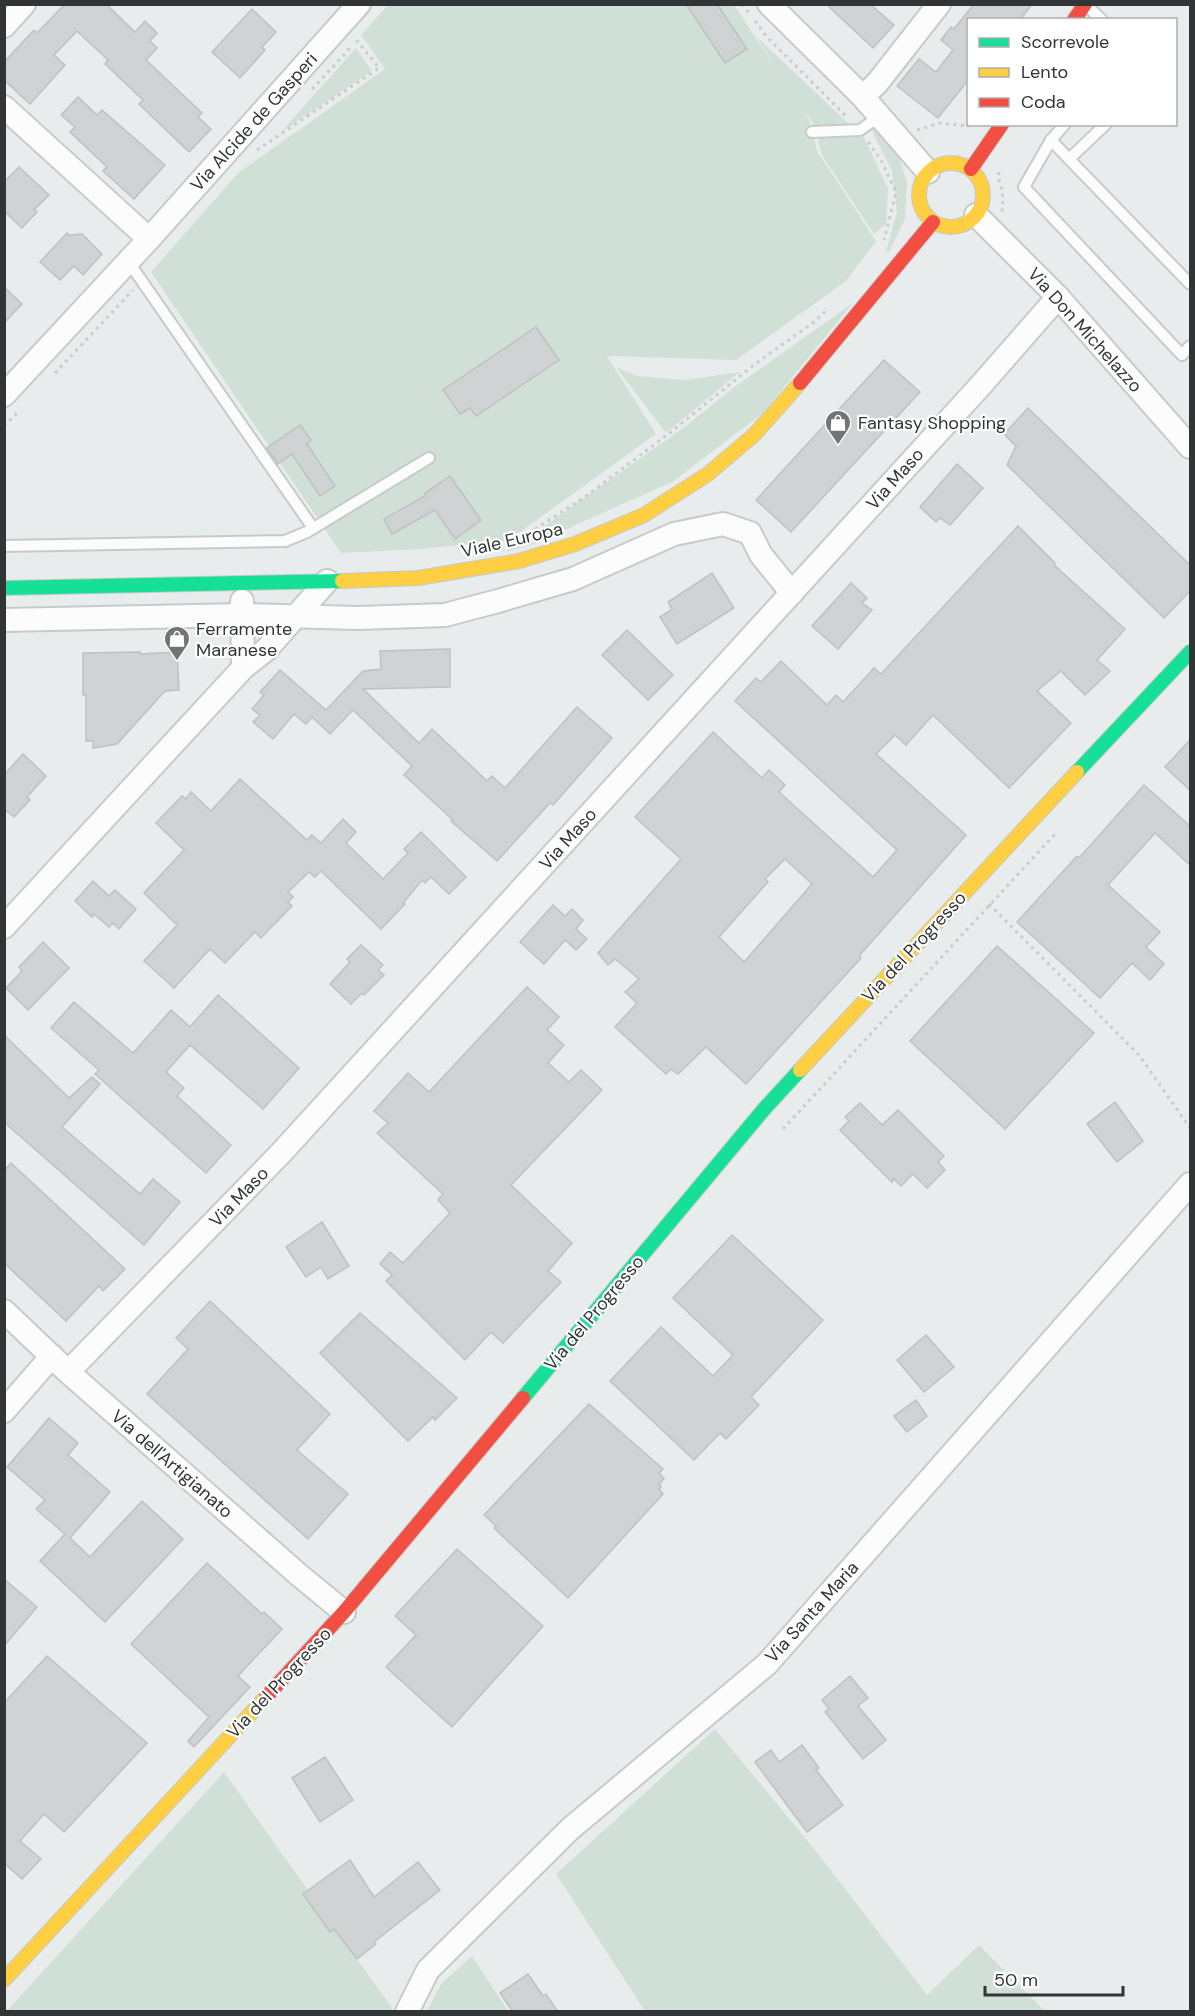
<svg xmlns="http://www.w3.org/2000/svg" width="1195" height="2016" font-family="'DM Sans',sans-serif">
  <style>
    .green { fill: #d1e0d7 }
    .building { fill: #d0d3d4; stroke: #bec1c2; stroke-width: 1.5; fill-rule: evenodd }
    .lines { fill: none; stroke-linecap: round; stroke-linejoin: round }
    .lane-casing { stroke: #c6cacb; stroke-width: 14 }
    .street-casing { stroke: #c6cacb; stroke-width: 26 }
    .fast-casing { stroke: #c6cacb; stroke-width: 16 }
    .slow-casing { stroke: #c6cacb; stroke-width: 16 }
    .jam-casing { stroke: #c6cacb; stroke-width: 16 }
    .path { stroke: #cacbcc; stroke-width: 3; stroke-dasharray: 3 4.5; stroke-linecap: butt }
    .lane { stroke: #fcfcfc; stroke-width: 10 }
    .street { stroke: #fcfcfc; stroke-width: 22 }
    .fast { stroke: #16e098; stroke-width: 14 }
    .slow { stroke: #ffcf43; stroke-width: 14 }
    .jam { stroke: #f24e42; stroke-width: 14 }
    .labels { text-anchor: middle; stroke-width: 4.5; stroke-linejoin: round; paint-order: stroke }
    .street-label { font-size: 18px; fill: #323536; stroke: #fff }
    .poi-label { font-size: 18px; fill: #323536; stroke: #fff; text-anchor: start }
  </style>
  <rect width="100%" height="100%" fill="#e8eced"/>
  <g class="green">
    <polygon points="389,4 734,5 776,68 756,36 850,125 815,126 804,111 811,124 817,151 876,241 846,281 736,360 607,356 656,434 509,540 420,549 341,553 151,272 238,173 385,69 361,35"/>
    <polygon points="356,48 372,71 281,132"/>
    <polygon points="877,127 900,160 907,183 905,219 889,252 886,252 897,211 892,171 872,131"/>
    <polygon points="864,137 888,189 886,224 874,234 822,155 818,142 820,138"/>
    <polygon points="853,303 763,413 672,482 531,545 505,552 526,539 682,429 733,388"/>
    <polygon points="616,367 637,376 686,380 740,372 666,433"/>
    <polygon points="715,1729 815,1850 927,1995 979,1945 1045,2011 645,2011 556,1874"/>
    <polygon points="224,1772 394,2011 6,2012"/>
    <polygon points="472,1956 508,2011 427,2011 441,1984"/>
  </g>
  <g class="building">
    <polygon points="65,4 106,4 135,32 145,21 157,33 150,41 157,48 146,60 202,113 198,117 211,129 189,152 139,104 143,100 105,64 108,60 77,31 54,55 65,65 30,104 4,80 4,62 34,30 37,33"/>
    <polygon points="686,4 717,4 747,49 725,63"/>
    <polygon points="826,4 870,4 894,25 873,48"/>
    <polygon points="974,4 1032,4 1020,20 969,20 969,79 938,118 897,86 919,59 936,72 953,50 941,40 951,27 954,29"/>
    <polygon points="252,9 276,32 262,47 265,50 240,78 212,52"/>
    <polygon points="78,97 97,115 102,110 165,165 134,199 103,171 107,167 70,132 75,127 61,115"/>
    <polygon points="19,167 49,195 34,210 37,212 22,228 4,211 4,182"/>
    <polygon points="67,233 69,235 82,234 102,254 83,275 74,266 60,280 40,262"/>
    <polygon points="4,287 22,304 4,323"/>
    <polygon points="536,327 559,360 476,416 470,408 460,414 443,390"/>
    <polygon points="884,360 920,392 791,532 756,500"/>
    <polygon points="1028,408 1191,566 1191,590 1164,618 1007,465 1016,446 1004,434"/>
    <polygon points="300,425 311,440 307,444 335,486 320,496 292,454 278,464 267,448"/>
    <polygon points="957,464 983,488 950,525 940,518 936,522 920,507"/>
    <polygon points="450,476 481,520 455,539 435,510 392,534 384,519 425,496 424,494"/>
    <path d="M1018,526l37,37 -1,2 71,64 -28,31 13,11 -25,24 -24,-24 -24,20 34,32 -62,65 -76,-73 -27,30 -11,-10 -19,19 90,81 -107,121 2,2 -115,126 -40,-37 -28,27 -7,-5 -5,5 -51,-47 22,-24 -12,-11 14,-13 -24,-20 -7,6 -10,-12 83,-94 -46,-42 78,-85 49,46 7,-8 16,15 -6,7 94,85 24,-27 -162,-149 21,-23 5,4 20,-21 46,44 9,-10 7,7 31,-34 7,6zM785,859l27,25 -68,78 -25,-25 49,-55 -3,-3z"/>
    <polygon points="712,573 734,608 677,644 660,617 672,609 668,602"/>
    <polygon points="851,583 867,598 862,603 872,610 838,649 812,626"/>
    <polygon points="627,630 673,675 648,700 602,655"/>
    <polygon points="450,649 450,687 363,689 419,743 432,729 487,781 492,776 505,788 577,707 612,738 553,805 550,803 497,861 451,821 452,819 404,775 412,766 353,710 330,734 312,717 306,724 294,714 273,739 253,722 260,715 252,709 264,695 260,692 280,670 326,710 363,671 381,669 380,651"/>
    <polygon points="140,652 140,654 177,652 179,690 165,691 117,744 93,748 93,741 86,741 86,695 83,695 83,653"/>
    <polygon points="1191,739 1191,791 1165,767"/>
    <polygon points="23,754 46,776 27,797 30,800 14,817 4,809 4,775"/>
    <polygon points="240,779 307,840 312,835 321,843 343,819 356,832 346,843 383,879 408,853 404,849 421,832 466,877 449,894 431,877 425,883 422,880 403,903 405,904 381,929 321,871 315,877 309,872 288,892 293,897 288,902 292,906 261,938 255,932 225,963 210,949 174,988 144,961 177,925 144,893 184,850 156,823 182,796 186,799 191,792 211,811"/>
    <polygon points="1144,785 1191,827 1191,866 1155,833 1108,885 1160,932 1146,947 1164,964 1150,980 1132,963 1100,998 1017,922 1077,856 1079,858"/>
    <polygon points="93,881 109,896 115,890 136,909 119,929 113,923 109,927 94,914 92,917 75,901"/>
    <polygon points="553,905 565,916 572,909 583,920 576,929 587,939 576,950 565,940 544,964 520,942"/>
    <polygon points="43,942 69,968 28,1010 6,988 22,971 19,967"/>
    <polygon points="361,945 383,965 378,970 384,975 364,995 362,993 351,1004 330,984 350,962 347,959"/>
    <polygon points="997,946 1094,1033 1005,1129 910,1041"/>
    <polygon points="527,987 559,1017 547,1030 564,1045 548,1063 569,1082 581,1070 602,1090 511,1185 572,1243 548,1271 561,1282 503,1343 491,1332 465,1360 386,1281 392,1275 380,1264 390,1252 403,1263 450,1213 438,1200 443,1194 377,1133 388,1123 374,1111 408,1073 429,1092"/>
    <polygon points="218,995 299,1068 263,1109 190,1045 166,1072 184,1088 177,1096 231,1145 206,1173 95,1074 99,1070 51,1028 74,1002 133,1053 171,1010 190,1027"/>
    <polygon points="4,1035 69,1098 92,1077 100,1084 62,1127 140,1194 153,1179 180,1202 144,1245 4,1122"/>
    <polygon points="1115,1102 1143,1141 1117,1162 1087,1124"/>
    <polygon points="860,1103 882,1125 898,1110 944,1156 938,1162 945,1170 927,1188 913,1174 901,1186 894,1179 892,1182 840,1130 849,1121 845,1117"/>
    <polygon points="11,1163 125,1269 103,1291 99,1286 66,1321 4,1263 4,1171"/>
    <polygon points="322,1222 349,1266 328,1279 321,1267 306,1277 286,1247"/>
    <polygon points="732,1235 823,1320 751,1397 759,1405 726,1439 720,1433 694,1460 610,1381 661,1327 713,1376 733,1355 673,1298"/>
    <polygon points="210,1301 330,1414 297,1450 348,1494 308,1539 147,1394 188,1349 176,1338"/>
    <polygon points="360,1313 457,1398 435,1420 433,1417 408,1441 320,1353"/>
    <polygon points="926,1335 954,1367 924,1392 897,1360"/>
    <polygon points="916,1400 927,1416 907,1432 894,1416"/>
    <polygon points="589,1404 663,1469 659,1473 664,1479 659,1484 661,1487 659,1489 663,1494 568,1598 494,1528 496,1526 484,1515"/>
    <polygon points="49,1418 78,1443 68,1455 110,1492 70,1538 90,1557 142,1501 183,1539 105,1622 40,1561 65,1534 36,1509 45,1500 7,1467"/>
    <polygon points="457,1549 543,1626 452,1727 386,1667 416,1635 395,1616"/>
    <polygon points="207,1563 262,1614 264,1612 282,1629 238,1676 250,1687 194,1747 188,1741 209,1717 131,1644"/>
    <polygon points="4,1579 37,1607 4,1646"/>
    <polygon points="47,1656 147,1743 64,1832 44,1814 20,1841 41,1859 22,1879 4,1863 4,1703"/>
    <polygon points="850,1676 868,1698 858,1706 886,1740 863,1759 825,1712 829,1709 822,1700"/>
    <polygon points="802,1745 819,1768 816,1770 843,1805 807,1832 755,1762 771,1750 779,1762"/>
    <polygon points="325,1757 353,1800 320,1822 292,1778"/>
    <polygon points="350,1860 374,1897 418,1862 440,1890 374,1942 376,1944 357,1959 334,1929 330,1932 303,1894"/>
    <polygon points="528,1974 543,1996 546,1994 558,2012 513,2012 500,1993"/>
  </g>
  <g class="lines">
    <defs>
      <g id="lane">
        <polyline points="1086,5 1102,20"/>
        <polyline points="1065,124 1051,140 1024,187 1182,355 1190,346"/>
        <polyline points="1106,124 1069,159 1190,284"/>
        <polyline points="812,132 860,130 880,116"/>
        <polyline points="1051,140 1069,159"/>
        <polyline points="128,261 313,528"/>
        <polyline points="4,546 285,541 307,532 429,458"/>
      </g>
      <g id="street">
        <polyline points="769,4 863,97 928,172"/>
        <polyline points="4,26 24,4"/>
        <polyline points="863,97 878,82 939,4"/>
        <polyline points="4,107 149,239"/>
        <polyline points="976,215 1058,297 1190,447"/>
        <polyline points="4,395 149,239 359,4"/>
        <polyline points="242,601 243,668"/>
        <polyline points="4,620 243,615 359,618 445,615 498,601 573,579 674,534 723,524 750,533 761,555 792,593"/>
        <polyline points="4,927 243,668 267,649 327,581"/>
        <polyline points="4,1311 68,1372 299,1575 344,1612"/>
        <polyline points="68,1372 281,1153 981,385 1058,297"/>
        <polyline points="4,1411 52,1356"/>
        <polyline points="407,2012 428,1970 570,1829 767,1664 1190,1184"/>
      </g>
      <g id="fast">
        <polyline points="4,588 342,581"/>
        <polyline points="1077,772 1190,652"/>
        <polyline points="523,1398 765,1108 800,1070"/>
      </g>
      <g id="slow">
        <circle cx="951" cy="195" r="32"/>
        <polyline points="342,581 418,578 519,561 575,544 644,515 708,474 754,435 800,383"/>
        <polyline points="800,1070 1077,772"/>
        <polyline points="4,1980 266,1697"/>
      </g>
      <g id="jam">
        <polyline points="1074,20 1085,4"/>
        <polyline points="971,169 1002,124"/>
        <polyline points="800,383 933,222"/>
        <polyline points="266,1697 344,1612 523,1398"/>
      </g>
    </defs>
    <use href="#lane" class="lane-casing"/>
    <use href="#street" class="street-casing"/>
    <use href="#fast" class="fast-casing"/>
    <use href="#slow" class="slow-casing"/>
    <use href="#jam" class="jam-casing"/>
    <g class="path">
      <polyline points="742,4 751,16"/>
      <polyline points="755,21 766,36 846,116"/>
      <polyline points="312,89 347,52 351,45"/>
      <polyline points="917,130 940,123 969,126"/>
      <polyline points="868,142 881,160 896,192 884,240"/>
      <polyline points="257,150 379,68 355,38"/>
      <path d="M999,172l-1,6c6,11 5,23 4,35"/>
      <polyline points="55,373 133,290"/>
      <polyline points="4,426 20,410"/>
      <polyline points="535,529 582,499 671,432 755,364 814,322 827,310"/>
      <polyline points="989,904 1139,1055 1190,1128"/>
      <polyline points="783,1129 1057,832"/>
    </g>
    <use href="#lane" class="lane"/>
    <use href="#street" class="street"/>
    <use href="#fast" class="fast"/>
    <use href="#slow" class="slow"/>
    <use href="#jam" class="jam"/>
  </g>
  <defs>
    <symbol id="shop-pin" viewBox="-11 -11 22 30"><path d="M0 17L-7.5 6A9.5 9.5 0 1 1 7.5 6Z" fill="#727576" stroke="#fff"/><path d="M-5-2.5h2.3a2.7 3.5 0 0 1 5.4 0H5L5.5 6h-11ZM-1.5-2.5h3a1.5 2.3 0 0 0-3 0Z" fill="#fff"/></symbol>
  </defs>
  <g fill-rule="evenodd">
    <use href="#shop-pin" x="823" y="408" width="30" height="40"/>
    <use href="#shop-pin" x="162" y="624" width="30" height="40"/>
  </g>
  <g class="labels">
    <g class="street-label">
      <text transform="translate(254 122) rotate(-48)" y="6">Via Alcide de Gasperi</text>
      <text transform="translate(1085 330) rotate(48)" y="6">Via Don Michelazzo</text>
      <text transform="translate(895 479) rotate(-48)" y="6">Via Maso</text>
      <text transform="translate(512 540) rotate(-13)" y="6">Viale Europa</text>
      <text transform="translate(568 839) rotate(-48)" y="6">Via Maso</text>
      <text transform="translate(914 947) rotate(-47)" y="6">Via del Progresso</text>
      <text transform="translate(239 1197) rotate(-46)" y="6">Via Maso</text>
      <text transform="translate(594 1313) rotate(-50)" y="6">Via del Progresso</text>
      <text transform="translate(172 1464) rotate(41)" y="6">Via dell'Artigianato</text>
      <text transform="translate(812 1612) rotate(-48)" y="6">Via Santa Maria</text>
      <text transform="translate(279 1683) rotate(-47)" y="6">Via del Progresso</text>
    </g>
    <g class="poi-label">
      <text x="858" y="429">Fantasy Shopping</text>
      <text x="196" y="635">Ferramente<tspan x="196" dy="21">Maranese</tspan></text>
    </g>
  </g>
  <rect width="1195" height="2016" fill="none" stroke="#323536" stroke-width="12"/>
  <rect x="967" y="18" width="210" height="108" fill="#ffffff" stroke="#adaeaf" stroke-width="1.5"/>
  <rect x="979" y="38" width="30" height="9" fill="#16e098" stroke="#adaeaf" stroke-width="1.5"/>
  <text x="1021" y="48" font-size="18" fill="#323536">Scorrevole</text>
  <rect x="979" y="68" width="30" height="9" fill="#ffcf43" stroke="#adaeaf" stroke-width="1.5"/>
  <text x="1021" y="78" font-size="18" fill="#323536">Lento</text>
  <rect x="979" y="98" width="30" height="9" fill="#f24e42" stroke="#adaeaf" stroke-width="1.5"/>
  <text x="1021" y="108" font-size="18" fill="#323536">Coda</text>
  <path d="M985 1986v9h138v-9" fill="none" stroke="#323536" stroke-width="3"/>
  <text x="994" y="1986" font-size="18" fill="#323536" stroke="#ffffff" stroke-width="4.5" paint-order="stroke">50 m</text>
</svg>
